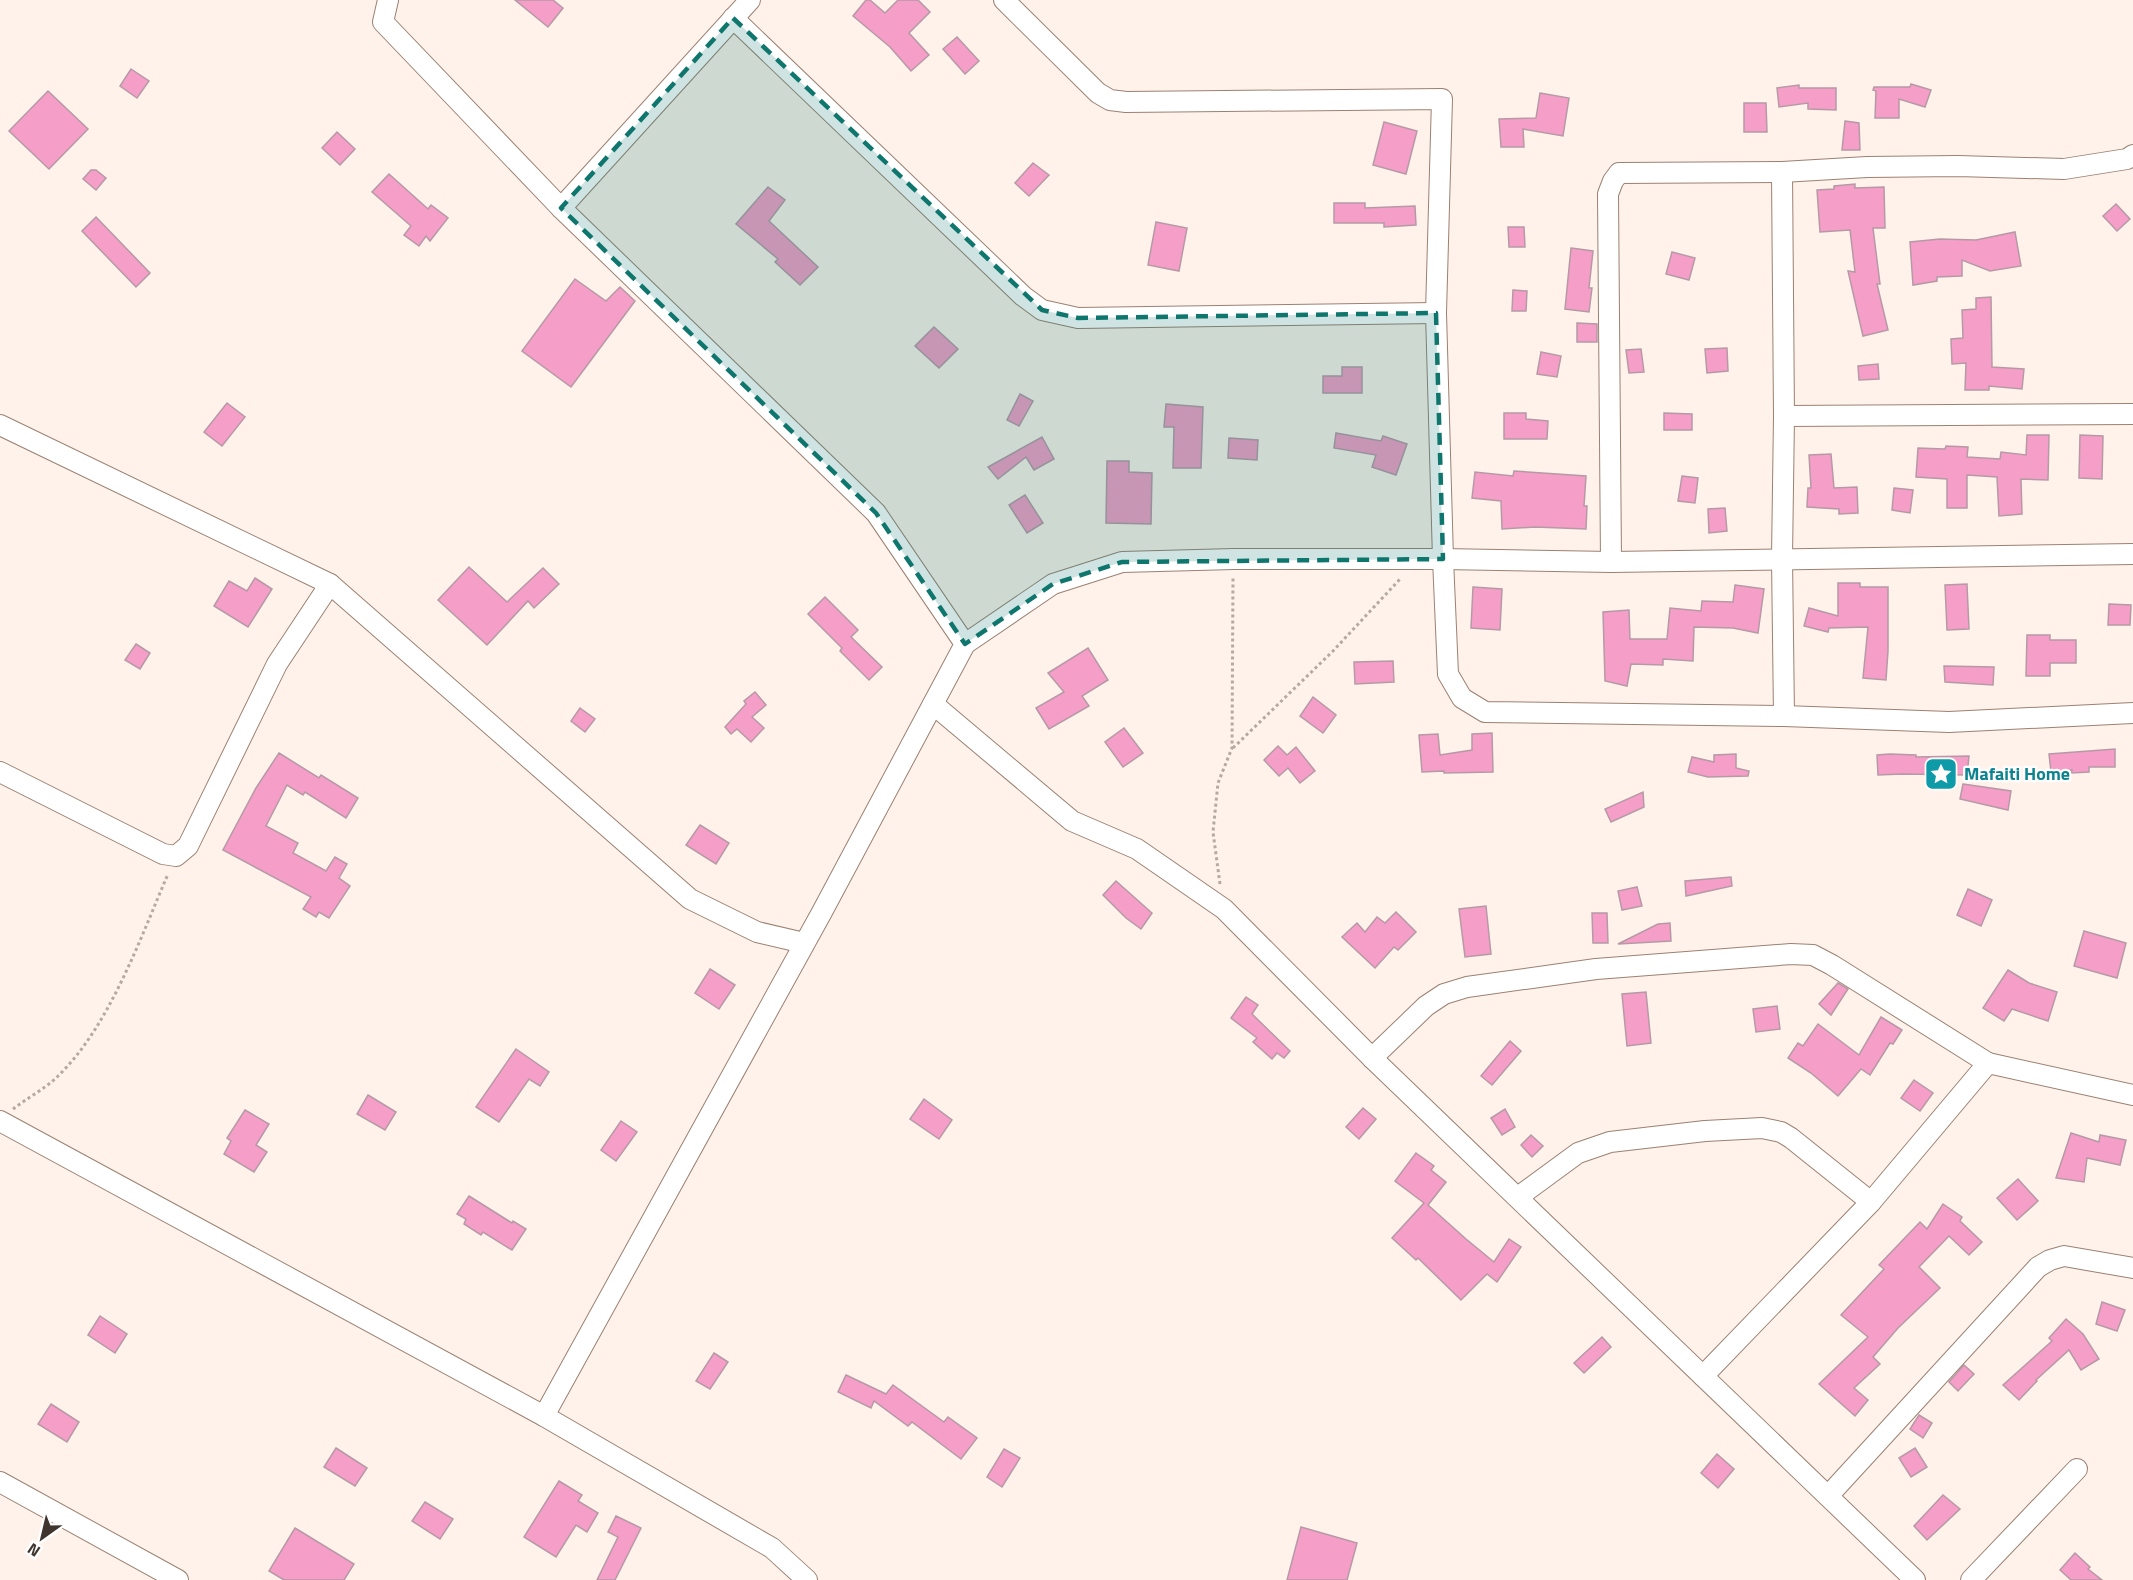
<svg xmlns="http://www.w3.org/2000/svg" width="2133" height="1580" font-family="'Titillium Web',sans-serif">
  <style>
    .building { fill: #f59ec7; stroke: #b799a6; stroke-width: 1.5 }
    .lines { fill: none; stroke-linecap: round; stroke-linejoin: round }
    .minor-casing { stroke: #9b8172; stroke-width: 22 }
    .path { stroke: #b5a9a3; stroke-width: 3; stroke-dasharray: 3 3; stroke-linecap: butt }
    .minor { stroke: #fff; stroke-width: 20 }
    .marked { fill: #0f766e; fill-opacity: 0.2; stroke: #0f766e; stroke-width: 4.5; stroke-dasharray: 12 8; stroke-linejoin: round }
    .labels { text-anchor: middle; stroke-width: 4.5; stroke-linejoin: round; paint-order: stroke }
    .culture-label { font-size: 18px; font-weight: bold; fill: #0d838f; stroke: #fff; text-anchor: start }
  </style>
  <rect width="100%" height="100%" fill="#fef2eb"/>
  <g class="building">
    <polygon points="515,0 553,0 563,8 548,27"/>
    <polygon points="866,0 870,0 885,13 898,0 918,0 930,12 909,33 929,55 911,71 890,47 853,16"/>
    <polygon points="957,37 979,61 965,74 943,49"/>
    <polygon points="131,69 149,81 137,98 120,86"/>
    <polygon points="1911,84 1931,90 1925,107 1899,99 1899,118 1875,118 1876,91 1873,90 1874,87 1910,87"/>
    <polygon points="1799,85 1799,88 1836,88 1836,110 1808,109 1808,103 1779,107 1777,88"/>
    <polygon points="48,91 88,129 49,169 9,131"/>
    <polygon points="1540,93 1569,98 1563,136 1523,129 1524,147 1501,147 1499,119 1536,118"/>
    <polygon points="1744,103 1766,103 1767,132 1744,132"/>
    <polygon points="1845,121 1859,123 1860,150 1842,150"/>
    <polygon points="1384,122 1417,131 1406,174 1373,165"/>
    <polygon points="337,132 355,149 340,165 322,148"/>
    <polygon points="1033,163 1049,175 1029,196 1015,183"/>
    <polygon points="91,170 96,170 106,178 96,190 83,179"/>
    <polygon points="389,174 428,209 431,205 448,218 430,241 426,236 419,246 404,235 411,226 372,192"/>
    <polygon points="1855,184 1855,188 1884,187 1885,228 1873,228 1880,284 1877,284 1888,330 1863,336 1848,271 1855,272 1850,230 1820,232 1817,190 1834,189 1834,186"/>
    <polygon points="768,187 785,200 769,221 818,267 800,285 775,262 778,259 736,224"/>
    <polygon points="1334,203 1365,203 1365,208 1415,206 1416,225 1384,227 1384,223 1334,223"/>
    <polygon points="2116,204 2130,219 2117,231 2103,216"/>
    <polygon points="96,217 150,273 136,287 82,231"/>
    <polygon points="1156,222 1187,228 1179,271 1148,265"/>
    <polygon points="1508,227 1524,227 1525,247 1509,247"/>
    <polygon points="2015,232 2021,266 1990,271 1962,260 1962,276 1937,277 1937,281 1913,285 1910,242 1940,239 1976,240"/>
    <polygon points="1571,248 1593,251 1589,288 1592,288 1589,312 1565,309"/>
    <polygon points="1672,252 1695,258 1689,280 1666,274"/>
    <polygon points="575,279 606,301 620,287 635,301 571,387 522,351"/>
    <polygon points="1513,290 1527,291 1526,311 1512,311"/>
    <polygon points="1991,297 1992,367 2024,369 2022,389 1989,386 1989,390 1965,390 1966,363 1952,364 1951,339 1963,338 1962,310 1976,309 1976,298"/>
    <polygon points="1577,323 1597,324 1597,342 1577,342"/>
    <polygon points="934,327 958,349 939,368 915,346"/>
    <polygon points="1727,348 1728,371 1707,373 1705,349"/>
    <polygon points="1641,349 1644,372 1629,373 1626,350"/>
    <polygon points="1541,352 1561,356 1557,377 1537,374"/>
    <polygon points="1878,364 1879,379 1859,380 1858,366"/>
    <polygon points="1342,367 1362,367 1362,393 1323,393 1323,376 1342,376"/>
    <polygon points="1020,394 1033,401 1019,426 1007,420"/>
    <polygon points="227,403 245,417 222,446 204,432"/>
    <polygon points="1166,404 1203,407 1201,468 1173,468 1174,427 1164,427"/>
    <polygon points="1504,413 1526,413 1526,419 1548,421 1547,439 1504,439"/>
    <polygon points="1664,413 1692,414 1692,430 1664,430"/>
    <polygon points="1336,433 1381,441 1383,436 1407,444 1396,475 1372,467 1376,455 1334,448"/>
    <polygon points="2027,435 2049,435 2048,480 2021,479 2022,514 1999,516 1997,477 1967,475 1967,508 1947,508 1947,479 1916,477 1918,448 1945,449 1946,446 1968,447 1967,457 2000,459 2001,452 2026,455"/>
    <polygon points="2080,435 2103,436 2102,479 2079,478"/>
    <polygon points="1042,437 1054,459 1034,470 1026,457 998,479 988,467"/>
    <polygon points="1229,438 1258,440 1257,460 1228,458"/>
    <polygon points="1831,454 1834,488 1857,487 1858,513 1839,514 1839,509 1807,507 1808,488 1811,488 1809,455"/>
    <polygon points="1107,461 1129,461 1129,472 1152,473 1151,524 1106,523"/>
    <polygon points="1514,471 1586,476 1584,506 1587,506 1586,529 1535,527 1502,529 1501,501 1472,498 1475,472 1513,476"/>
    <polygon points="1682,476 1698,478 1695,503 1678,501"/>
    <polygon points="1894,488 1913,490 1910,513 1892,510"/>
    <polygon points="1025,495 1043,523 1027,533 1009,505"/>
    <polygon points="1725,508 1727,531 1709,533 1708,509"/>
    <polygon points="469,567 507,602 543,568 559,584 534,608 528,601 487,645 438,600"/>
    <polygon points="255,578 272,589 248,627 214,606 229,581 247,591"/>
    <polygon points="1838,583 1860,583 1860,587 1888,587 1888,651 1886,680 1863,678 1868,627 1829,628 1828,632 1804,626 1809,608 1838,616"/>
    <polygon points="1967,584 1969,629 1947,630 1945,585"/>
    <polygon points="1735,585 1764,589 1758,633 1733,628 1694,627 1693,661 1663,659 1663,665 1631,664 1627,686 1605,681 1603,612 1629,610 1630,639 1667,639 1670,608 1701,611 1702,601 1733,602"/>
    <polygon points="1473,587 1502,589 1500,630 1471,628"/>
    <polygon points="825,597 858,630 851,637 882,667 869,680 840,651 842,648 808,614"/>
    <polygon points="2109,604 2131,605 2130,625 2108,625"/>
    <polygon points="2027,635 2050,635 2050,640 2076,640 2076,663 2050,663 2050,676 2026,676"/>
    <polygon points="136,644 150,653 140,669 125,660"/>
    <polygon points="1088,648 1108,680 1082,696 1089,706 1049,729 1036,708 1064,692 1048,673"/>
    <polygon points="1393,661 1394,682 1355,684 1354,662"/>
    <polygon points="1944,666 1994,667 1993,685 1945,682"/>
    <polygon points="755,692 766,705 752,717 764,728 751,742 737,729 731,734 725,727 746,704 744,701"/>
    <polygon points="1313,697 1336,715 1323,733 1300,716"/>
    <polygon points="580,708 595,719 585,732 571,721"/>
    <polygon points="1124,728 1143,753 1123,767 1105,742"/>
    <polygon points="1492,733 1493,772 1444,773 1444,771 1422,772 1419,735 1438,734 1440,755 1472,750 1472,734"/>
    <polygon points="1278,746 1287,755 1296,747 1315,771 1300,783 1288,768 1279,776 1264,760"/>
    <polygon points="2115,749 2115,767 2089,767 2089,772 2071,773 2072,770 2051,772 2049,754"/>
    <polygon points="279,753 319,778 321,775 358,798 346,818 305,792 303,795 287,785 266,826 298,843 293,853 326,871 335,857 347,864 339,878 350,886 329,918 319,912 316,917 303,909 311,897 223,850 256,788"/>
    <polygon points="1736,754 1736,768 1749,771 1748,776 1708,777 1688,772 1692,757 1714,762 1714,755"/>
    <polygon points="1890,754 1916,755 1916,757 1969,756 1967,775 1902,774 1878,775 1877,755"/>
    <polygon points="1963,784 2011,791 2008,810 1960,799"/>
    <polygon points="1643,792 1644,807 1611,822 1605,809"/>
    <polygon points="700,825 729,843 716,864 686,845"/>
    <polygon points="1731,877 1732,886 1686,896 1685,881"/>
    <polygon points="1116,881 1152,913 1141,929 1126,918 1103,895"/>
    <polygon points="1637,887 1642,906 1622,910 1618,891"/>
    <polygon points="1968,889 1992,900 1981,926 1957,915"/>
    <polygon points="1486,906 1491,954 1465,957 1459,909"/>
    <polygon points="1396,912 1416,932 1398,950 1394,947 1375,968 1342,937 1357,923 1365,932 1377,917 1385,923"/>
    <polygon points="1592,913 1607,913 1608,943 1593,943"/>
    <polygon points="1670,923 1671,941 1618,944 1658,924"/>
    <polygon points="2084,931 2126,943 2117,978 2074,966"/>
    <polygon points="710,969 735,985 719,1009 695,993"/>
    <polygon points="2008,970 2029,983 2057,992 2048,1021 2012,1009 2004,1021 1983,1008"/>
    <polygon points="1838,983 1848,989 1831,1015 1819,1004"/>
    <polygon points="1646,992 1651,1043 1627,1046 1622,994"/>
    <polygon points="1246,997 1258,1005 1252,1014 1290,1051 1284,1058 1277,1053 1272,1059 1253,1042 1257,1038 1231,1018"/>
    <polygon points="1777,1006 1780,1029 1756,1032 1753,1009"/>
    <polygon points="1881,1017 1902,1030 1893,1044 1890,1043 1870,1075 1861,1069 1838,1096 1811,1073 1788,1058 1798,1043 1803,1046 1818,1024 1859,1055"/>
    <polygon points="1510,1041 1521,1051 1492,1085 1481,1076"/>
    <polygon points="516,1049 549,1072 540,1086 529,1079 499,1122 476,1107"/>
    <polygon points="1914,1080 1933,1093 1920,1111 1901,1098"/>
    <polygon points="368,1095 396,1112 385,1130 357,1114"/>
    <polygon points="924,1099 952,1120 939,1139 910,1119"/>
    <polygon points="1363,1108 1376,1119 1359,1139 1346,1127"/>
    <polygon points="1505,1109 1515,1127 1502,1135 1491,1118"/>
    <polygon points="245,1110 269,1124 256,1145 267,1152 254,1172 224,1154 231,1141 227,1138"/>
    <polygon points="621,1121 637,1132 616,1161 601,1150"/>
    <polygon points="2071,1133 2099,1142 2100,1135 2126,1140 2120,1165 2087,1158 2084,1182 2056,1178"/>
    <polygon points="1531,1135 1543,1146 1532,1157 1521,1145"/>
    <polygon points="1416,1153 1434,1166 1431,1170 1446,1182 1428,1205 1466,1239 1494,1262 1509,1239 1521,1247 1497,1282 1487,1274 1461,1300 1418,1258 1416,1260 1392,1238 1424,1203 1395,1181"/>
    <polygon points="2018,1179 2038,1201 2017,1220 1997,1198"/>
    <polygon points="469,1196 512,1223 513,1221 526,1229 512,1250 483,1232 481,1235 464,1224 466,1219 457,1214"/>
    <polygon points="1943,1204 1962,1217 1960,1221 1982,1242 1969,1255 1949,1236 1919,1267 1940,1288 1898,1328 1873,1357 1880,1364 1854,1388 1868,1400 1855,1416 1819,1384 1868,1337 1841,1315 1884,1269 1879,1265 1920,1222 1927,1229"/>
    <polygon points="2102,1302 2125,1310 2117,1331 2096,1324"/>
    <polygon points="100,1316 127,1334 115,1353 88,1335"/>
    <polygon points="2066,1319 2083,1334 2099,1359 2081,1370 2069,1350 2036,1380 2037,1381 2019,1400 2003,1385 2052,1341 2049,1338"/>
    <polygon points="1602,1337 1611,1347 1584,1373 1574,1363"/>
    <polygon points="714,1353 728,1362 710,1389 696,1381"/>
    <polygon points="1964,1365 1974,1374 1958,1391 1949,1382"/>
    <polygon points="846,1375 886,1394 893,1385 944,1422 948,1417 977,1438 961,1459 912,1422 908,1426 874,1401 871,1408 838,1392"/>
    <polygon points="51,1404 79,1422 67,1442 38,1424"/>
    <polygon points="1919,1415 1932,1423 1923,1438 1910,1429"/>
    <polygon points="336,1448 367,1468 355,1486 324,1467"/>
    <polygon points="1915,1448 1927,1467 1911,1477 1899,1458"/>
    <polygon points="1004,1449 1020,1458 1002,1487 987,1477"/>
    <polygon points="1717,1454 1734,1469 1718,1488 1701,1473"/>
    <polygon points="559,1481 582,1495 578,1501 598,1513 587,1532 576,1525 556,1557 524,1537"/>
    <polygon points="1943,1495 1960,1509 1927,1540 1914,1526"/>
    <polygon points="425,1502 453,1519 440,1539 412,1521"/>
    <polygon points="616,1516 641,1528 615,1580 597,1580 618,1537 608,1532"/>
    <polygon points="1301,1527 1357,1543 1347,1580 1287,1580"/>
    <polygon points="295,1528 354,1564 344,1580 284,1580 269,1571"/>
    <polygon points="2075,1553 2090,1567 2088,1569 2102,1580 2071,1580 2060,1570"/>
  </g>
  <g class="lines">
    <defs>
      <g id="minor">
        <polyline points="388,0 383,22 561,208 876,513 965,644"/>
        <polyline points="1004,0 1098,93 1110,100 1126,102 1442,99 1436,313 1443,559 1448,674 1462,698 1485,712 1784,716 1949,722 2133,713"/>
        <polyline points="733,18 1023,296 1042,310 1078,318 1436,313"/>
        <polyline points="1782,172 1784,416 1782,558 1784,716"/>
        <polyline points="561,208 750,0"/>
        <polyline points="1784,416 2133,414"/>
        <polyline points="0,425 330,584 690,899 757,932 804,943"/>
        <polyline points="1611,562 1608,194 1613,181 1619,173 1782,172 1867,167 1958,166 2064,169 2127,159 2133,155"/>
        <polyline points="933,704 1072,821 1137,849 1224,909 1372,1058 1915,1580"/>
        <polyline points="0,772 163,854 176,856 188,846 277,664 330,584"/>
        <polyline points="1372,1058 1426,1006 1444,994 1467,987 1596,969 1791,954 1813,955 1832,965 1988,1063"/>
        <polyline points="0,1121 544,1416 772,1548 807,1580"/>
        <polyline points="1518,1197 1578,1153 1610,1142 1705,1131 1762,1128 1781,1132 1791,1138 1871,1202"/>
        <polyline points="1703,1376 1871,1202 1988,1063 2133,1095"/>
        <polyline points="544,1416 822,912 965,644 1053,584 1122,562 1234,559 1443,559 1611,562 2133,554"/>
        <polyline points="0,1482 178,1580"/>
        <polyline points="1828,1496 2038,1267 2050,1260 2064,1256 2133,1268"/>
        <polyline points="1971,1580 2077,1469"/>
      </g>
    </defs>
    <use href="#minor" class="minor-casing"/>
    <g class="path">
      <polyline points="1233,748 1333,651 1401,578"/>
      <polyline points="1220,884 1213,832 1218,783 1232,748 1233,576"/>
      <path d="M13,1109c14,-11 32,-20 45,-33 51,-49 82,-137 110,-202"/>
    </g>
    <use href="#minor" class="minor"/>
  </g>
  <path class="marked" d="M733,18l309,292 36,8 358,-5 7,246 -321,3 -69,22 -88,60 -89,-131 -315,-305z"/>
  <defs>
    <symbol id="sight-square" viewBox="-11 -11 22 22"><rect x="-9" y="-9" width="18" height="18" rx="4" fill="#0f9aa8" stroke="#fff"/><path d="M0-6L1.8-2.2L6-1.7L2.9 1.2L3.7 5.4L0 3.3L-3.7 5.4L-2.9 1.2L-6-1.7L-1.8-2.2Z" fill="#fff"/></symbol>
  </defs>
  <g fill-rule="evenodd">
    <use href="#sight-square" x="1922" y="755" width="38" height="38"/>
  </g>
  <g class="labels">
    <g class="culture-label">
      <text x="1964" y="780">Mafaiti Home</text>
    </g>
  </g>
  <g transform="translate(42 1538) rotate(214)" stroke="#ffffff" stroke-width="4.5" paint-order="stroke">
  <path d="M0-4.5L10 22L0 15L-10 22Z" fill="#3f342e"/>
  <text y="-9" font-size="16" font-weight="bold" text-anchor="middle" fill="#3f342e">N</text>
  </g>
</svg>
